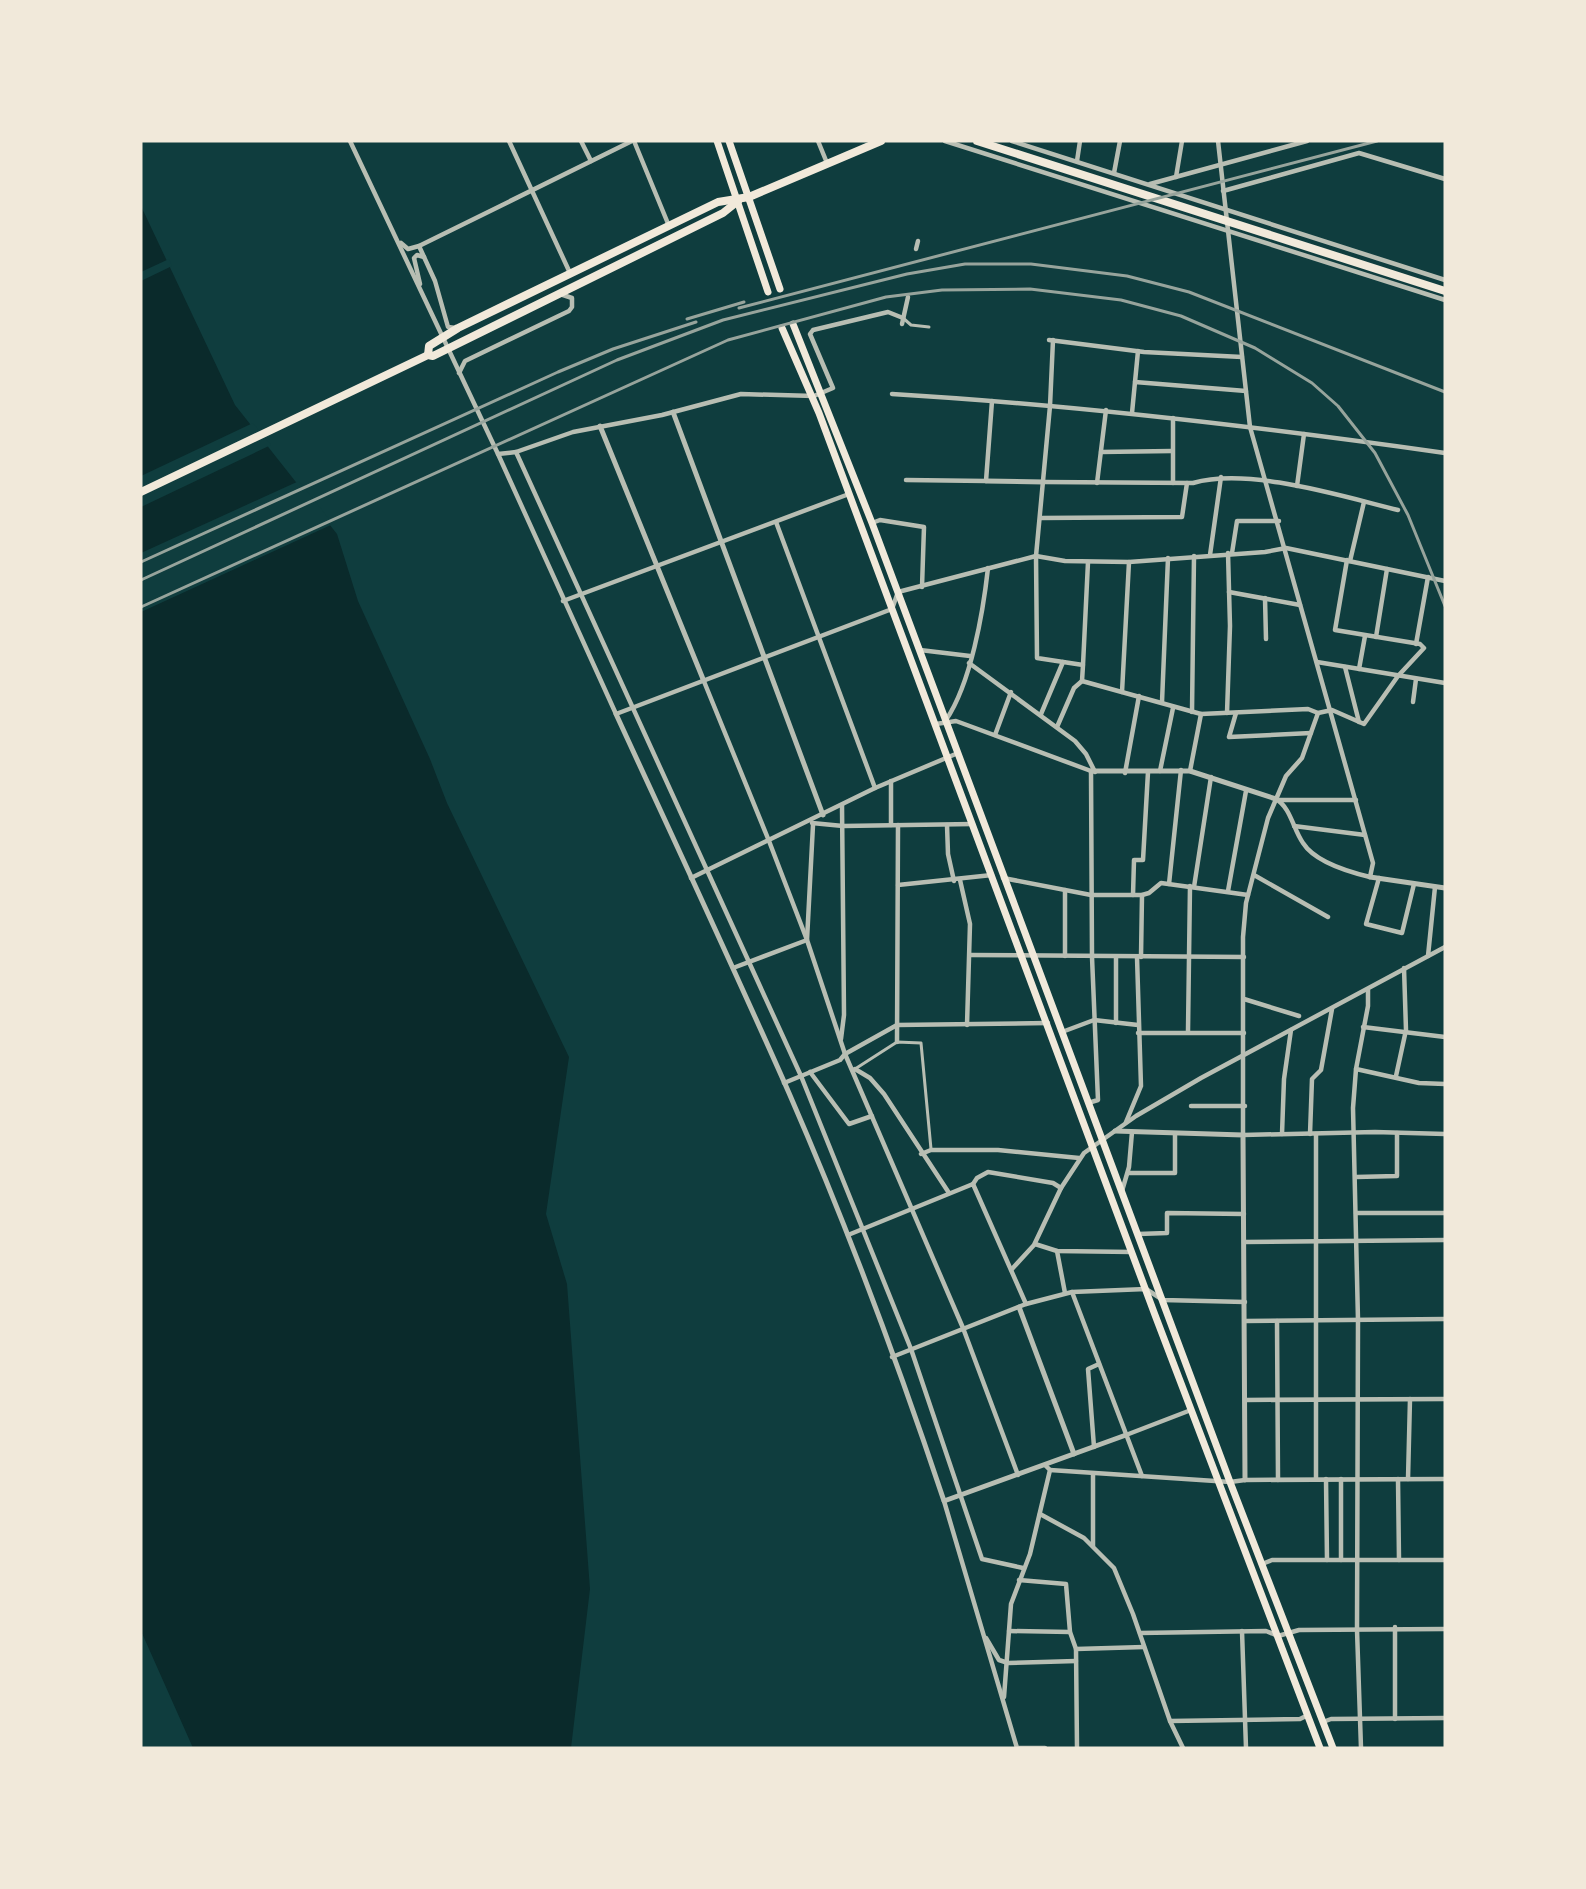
<svg xmlns="http://www.w3.org/2000/svg" width="1586" height="1889" font-family="Overpass,sans-serif">
  <style>
    .water { fill: #0a2a2b }
    .pier { fill: #0f3d3e }
    .lines { fill: none; stroke-linecap: round; stroke-linejoin: round }
    .pedestrian { stroke: #b8beb3; stroke-width: 3 }
    .minor { stroke: #b8beb3; stroke-width: 4.5 }
    .tertiary { stroke: #b8beb3; stroke-width: 5 }
    .primary { stroke: #f1e9da; stroke-width: 7 }
    .trunk { stroke: #f1e9da; stroke-width: 8 }
    .rail { stroke: #97a49c; stroke-width: 3 }
  </style>
  <rect width="100%" height="100%" fill="#0f3d3e"/>
  <polygon class="water" points="141,206 235,405 337,534 358,601 430,759 447,803 569,1057 546,1214 567,1284 590,1589 571,1748 193,1748 141,1631"/>
  <g class="pier">
    <polygon points="169,259 172,266 141,281 141,272"/>
    <polygon points="253,423 271,445 141,507 141,476"/>
    <polygon points="299,481 333,524 141,612 141,553"/>
  </g>
  <g class="lines">
    <g class="pedestrian">
      <polyline points="903,318 911,325 929,327"/>
      <polyline points="855,1069 897,1042 921,1043 931,1149"/>
    </g>
    <g class="minor">
      <polyline points="350,141 498,454 616,714 892,609 898,592 1036,556 1065,561 1129,562 1265,552 1286,548 1445,581"/>
      <polyline points="509,141 570,273"/>
      <polyline points="581,141 591,161"/>
      <polyline points="634,141 669,226"/>
      <polyline points="818,141 827,163"/>
      <polyline points="945,141 1445,300"/>
      <polyline points="1012,141 1445,280"/>
      <path d="M1218,141l32,286 123,436 -3,14c-21,-5 -55,-15 -67,-34 -10,-14 -12,-35 -27,-44"/>
      <polyline points="1077,161 1080,141"/>
      <polyline points="1114,173 1120,141"/>
      <polyline points="1176,177 1182,141"/>
      <polyline points="1150,184 1307,141"/>
      <polyline points="1223,191 1359,153 1445,179"/>
      <polyline points="401,243 408,249 419,246 632,141"/>
      <polyline points="419,246 435,281 448,327 456,328"/>
      <polyline points="916,249 918,241"/>
      <polyline points="420,284 414,258 417,255 424,257"/>
      <polyline points="902,324 908,297"/>
      <polyline points="1049,340 1144,352 1242,357"/>
      <polyline points="1053,340 1050,406 1036,556 1037,658 1083,665 1082,681 1201,714 1308,709 1318,713 1332,710 1364,724 1398,676 1424,648 1420,644 1335,630 1347,560"/>
      <polyline points="459,373 465,361 569,311 572,307 572,298 560,294"/>
      <polyline points="1135,382 1246,391"/>
      <path d="M892,394c185,11 369,33 553,59"/>
      <polyline points="1132,413 1138,351"/>
      <polyline points="516,452 801,1076 911,1349 982,1559 1023,1568"/>
      <polyline points="1101,452 1172,451"/>
      <polyline points="498,454 516,452 573,432 662,415 741,394 814,396 833,388 810,334 813,330 888,312 903,318"/>
      <polyline points="906,480 986,481 992,401"/>
      <path d="M1044,482l149,1c56,-16 148,13 205,27"/>
      <polyline points="1097,483 1106,410"/>
      <polyline points="1173,483 1173,418"/>
      <polyline points="1297,486 1304,434"/>
      <polyline points="1041,518 1182,517 1187,483"/>
      <polyline points="776,522 875,788"/>
      <polyline points="872,523 880,520 924,527 922,587"/>
      <polyline points="1232,553 1237,521 1279,521"/>
      <polyline points="1210,555 1221,477"/>
      <polyline points="1350,561 1364,502"/>
      <polyline points="1229,592 1300,605"/>
      <polyline points="1265,598 1266,639"/>
      <polyline points="563,601 849,494"/>
      <polyline points="1376,637 1387,569"/>
      <polyline points="1416,644 1428,577"/>
      <polyline points="920,650 970,656"/>
      <polyline points="1317,662 1445,683"/>
      <polyline points="969,663 1075,741 1086,754 1095,772"/>
      <polyline points="1083,665 1088,562"/>
      <polyline points="1345,667 1359,722"/>
      <polyline points="1359,669 1365,636"/>
      <polyline points="703,679 769,841 807,940 845,1054 963,1328 1018,1475"/>
      <polyline points="1122,692 1129,562"/>
      <polyline points="1162,702 1168,558"/>
      <polyline points="1413,702 1416,679"/>
      <polyline points="1192,712 1194,556"/>
      <polyline points="1227,713 1230,626 1228,553"/>
      <polyline points="1236,713 1229,737 1311,733"/>
      <polyline points="1318,713 1302,758 1286,776 1268,818 1246,903 1243,937 1243,1135 1375,1132 1445,1134"/>
      <polyline points="1041,714 1063,662"/>
      <path d="M946,720c25,-37 37,-107 42,-152"/>
      <polyline points="936,724 956,721 1091,771 1092,957 1098,1100 1088,1103"/>
      <polyline points="1057,727 1074,688 1082,681"/>
      <polyline points="995,735 1011,692"/>
      <polyline points="1160,771 1173,708"/>
      <polyline points="1190,771 1201,714"/>
      <polyline points="1125,773 1139,696"/>
      <polyline points="1279,800 1356,800"/>
      <polyline points="812,823 843,826 973,824"/>
      <polyline points="891,825 891,781"/>
      <polyline points="947,825 948,854 954,881"/>
      <polyline points="1294,826 1365,835"/>
      <polyline points="1254,875 1328,917"/>
      <polyline points="691,878 875,788 958,753"/>
      <polyline points="1003,878 1091,895 1142,895 1149,893 1161,883 1248,895"/>
      <polyline points="1379,878 1366,924 1402,933 1414,884"/>
      <polyline points="960,880 970,924 967,1025"/>
      <polyline points="1169,884 1181,770"/>
      <polyline points="898,885 992,875"/>
      <polyline points="1194,887 1211,777"/>
      <polyline points="1228,891 1246,791"/>
      <polyline points="1133,895 1134,860 1143,860 1148,772"/>
      <polyline points="970,955 1244,957"/>
      <polyline points="1065,956 1065,890"/>
      <polyline points="1428,956 1435,887"/>
      <polyline points="1116,957 1116,1023"/>
      <polyline points="1141,957 1142,895"/>
      <polyline points="733,968 807,940 813,825"/>
      <polyline points="1244,999 1299,1016"/>
      <polyline points="1363,1027 1445,1037"/>
      <polyline points="1188,1031 1190,886"/>
      <polyline points="1062,1032 1094,1020 1138,1025"/>
      <polyline points="1138,1033 1244,1033"/>
      <polyline points="841,1039 844,1015 842,805"/>
      <polyline points="897,1042 898,825"/>
      <polyline points="1356,1069 1419,1083 1445,1084"/>
      <polyline points="853,1070 855,1069 870,1078 884,1094 949,1193"/>
      <polyline points="810,1072 849,1124 872,1116"/>
      <polyline points="1396,1076 1406,1030 1404,968"/>
      <polyline points="784,1083 840,1060 845,1054 897,1025 1048,1023"/>
      <polyline points="1191,1106 1245,1106"/>
      <polyline points="1126,1122 1141,1086 1137,957"/>
      <polyline points="1282,1134 1284,1079 1291,1030"/>
      <polyline points="1310,1134 1312,1079 1321,1070 1332,1009"/>
      <polyline points="1316,1134 1316,1479"/>
      <polyline points="921,1154 931,1150 998,1150 1079,1158"/>
      <polyline points="1128,1173 1175,1173 1175,1134"/>
      <polyline points="1356,1177 1397,1176 1397,1133"/>
      <polyline points="973,1184 977,1178 988,1172 1053,1183 1061,1188"/>
      <polyline points="1122,1191 1129,1167 1132,1132"/>
      <polyline points="1356,1213 1445,1213"/>
      <polyline points="1138,1234 1167,1233 1167,1213 1244,1214"/>
      <polyline points="848,1235 973,1184 1026,1304"/>
      <polyline points="1244,1242 1445,1240"/>
      <polyline points="1035,1244 1057,1251 1132,1252"/>
      <polyline points="1057,1251 1065,1293"/>
      <polyline points="1012,1269 1034,1245 1061,1188 1084,1153 1136,1116 1201,1078 1445,947"/>
      <polyline points="1072,1292 1142,1476"/>
      <polyline points="1245,1321 1445,1319"/>
      <polyline points="1277,1321 1278,1480"/>
      <polyline points="892,1357 1026,1304 1072,1292 1146,1289 1163,1300 1245,1302"/>
      <polyline points="1245,1400 1445,1399"/>
      <polyline points="1126,1435 1191,1410"/>
      <polyline points="1094,1447 1088,1369 1099,1364"/>
      <polyline points="1050,1470 1230,1482 1245,1480 1445,1479"/>
      <polyline points="1093,1474 1093,1546"/>
      <polyline points="1326,1479 1327,1560"/>
      <polyline points="1341,1479 1341,1560"/>
      <polyline points="1398,1479 1399,1560"/>
      <polyline points="1408,1479 1410,1399"/>
      <polyline points="944,1501 1017,1748 1045,1748"/>
      <polyline points="1040,1514 1084,1538 1114,1568 1133,1614 1170,1721 1183,1748"/>
      <polyline points="1262,1564 1272,1560 1445,1560"/>
      <polyline points="1019,1580 1066,1584 1070,1632 1076,1649"/>
      <polyline points="1395,1627 1395,1719"/>
      <polyline points="1009,1631 1070,1632"/>
      <polyline points="1242,1631 1246,1748"/>
      <polyline points="1140,1633 1266,1631 1278,1636 1299,1630 1445,1629"/>
      <polyline points="986,1638 999,1660 1008,1663 1076,1661"/>
      <polyline points="1004,1697 1011,1604 1030,1554 1050,1470 1045,1465"/>
      <polyline points="1170,1721 1300,1719 1308,1715"/>
      <polyline points="1323,1722 1331,1719 1445,1718"/>
      <polyline points="1077,1748 1076,1649 1144,1647"/>
      <polyline points="1361,1748 1357,1630 1358,1320 1353,1108 1356,1069 1368,1006 1368,990"/>
    </g>
    <g class="tertiary">
      <polyline points="673,412 823,815"/>
      <polyline points="600,426 703,679"/>
      <polyline points="986,481 1044,482"/>
      <path d="M616,714c58,126 117,252 173,379 58,133 109,270 155,408l182,-66"/>
      <polyline points="1091,771 1190,771 1276,799"/>
      <polyline points="1370,877 1445,888"/>
      <polyline points="1115,1131 1243,1135 1245,1480"/>
      <polyline points="1019,1307 1074,1454"/>
    </g>
    <g class="primary">
      <polyline points="717,141 768,292"/>
      <polyline points="729,141 780,289"/>
      <polyline points="793,324 872,523 1230,1482 1333,1748"/>
      <polyline points="782,328 819,413 1155,1315 1320,1748"/>
    </g>
    <g class="trunk">
      <polyline points="977,141 1445,291"/>
      <polyline points="428,355 429,346 458,328 718,202 749,197 881,141"/>
      <polyline points="141,492 428,355 433,356 723,213 738,201"/>
    </g>
    <g class="rail">
      <polyline points="739,308 1377,141"/>
      <polyline points="687,319 744,302"/>
      <polyline points="141,562 558,372 613,349 696,322"/>
      <polyline points="141,580 617,360 723,320 907,274 965,264 1031,264 1127,276 1189,292 1445,392"/>
      <polyline points="141,607 728,340 886,297 942,290 1030,289 1121,300 1181,316 1255,348 1312,383 1338,406 1375,453 1408,515 1445,606"/>
    </g>
  </g>
  <rect width="1586" height="1889" fill="none" stroke="#f1e9da" stroke-width="285"/>
</svg>
